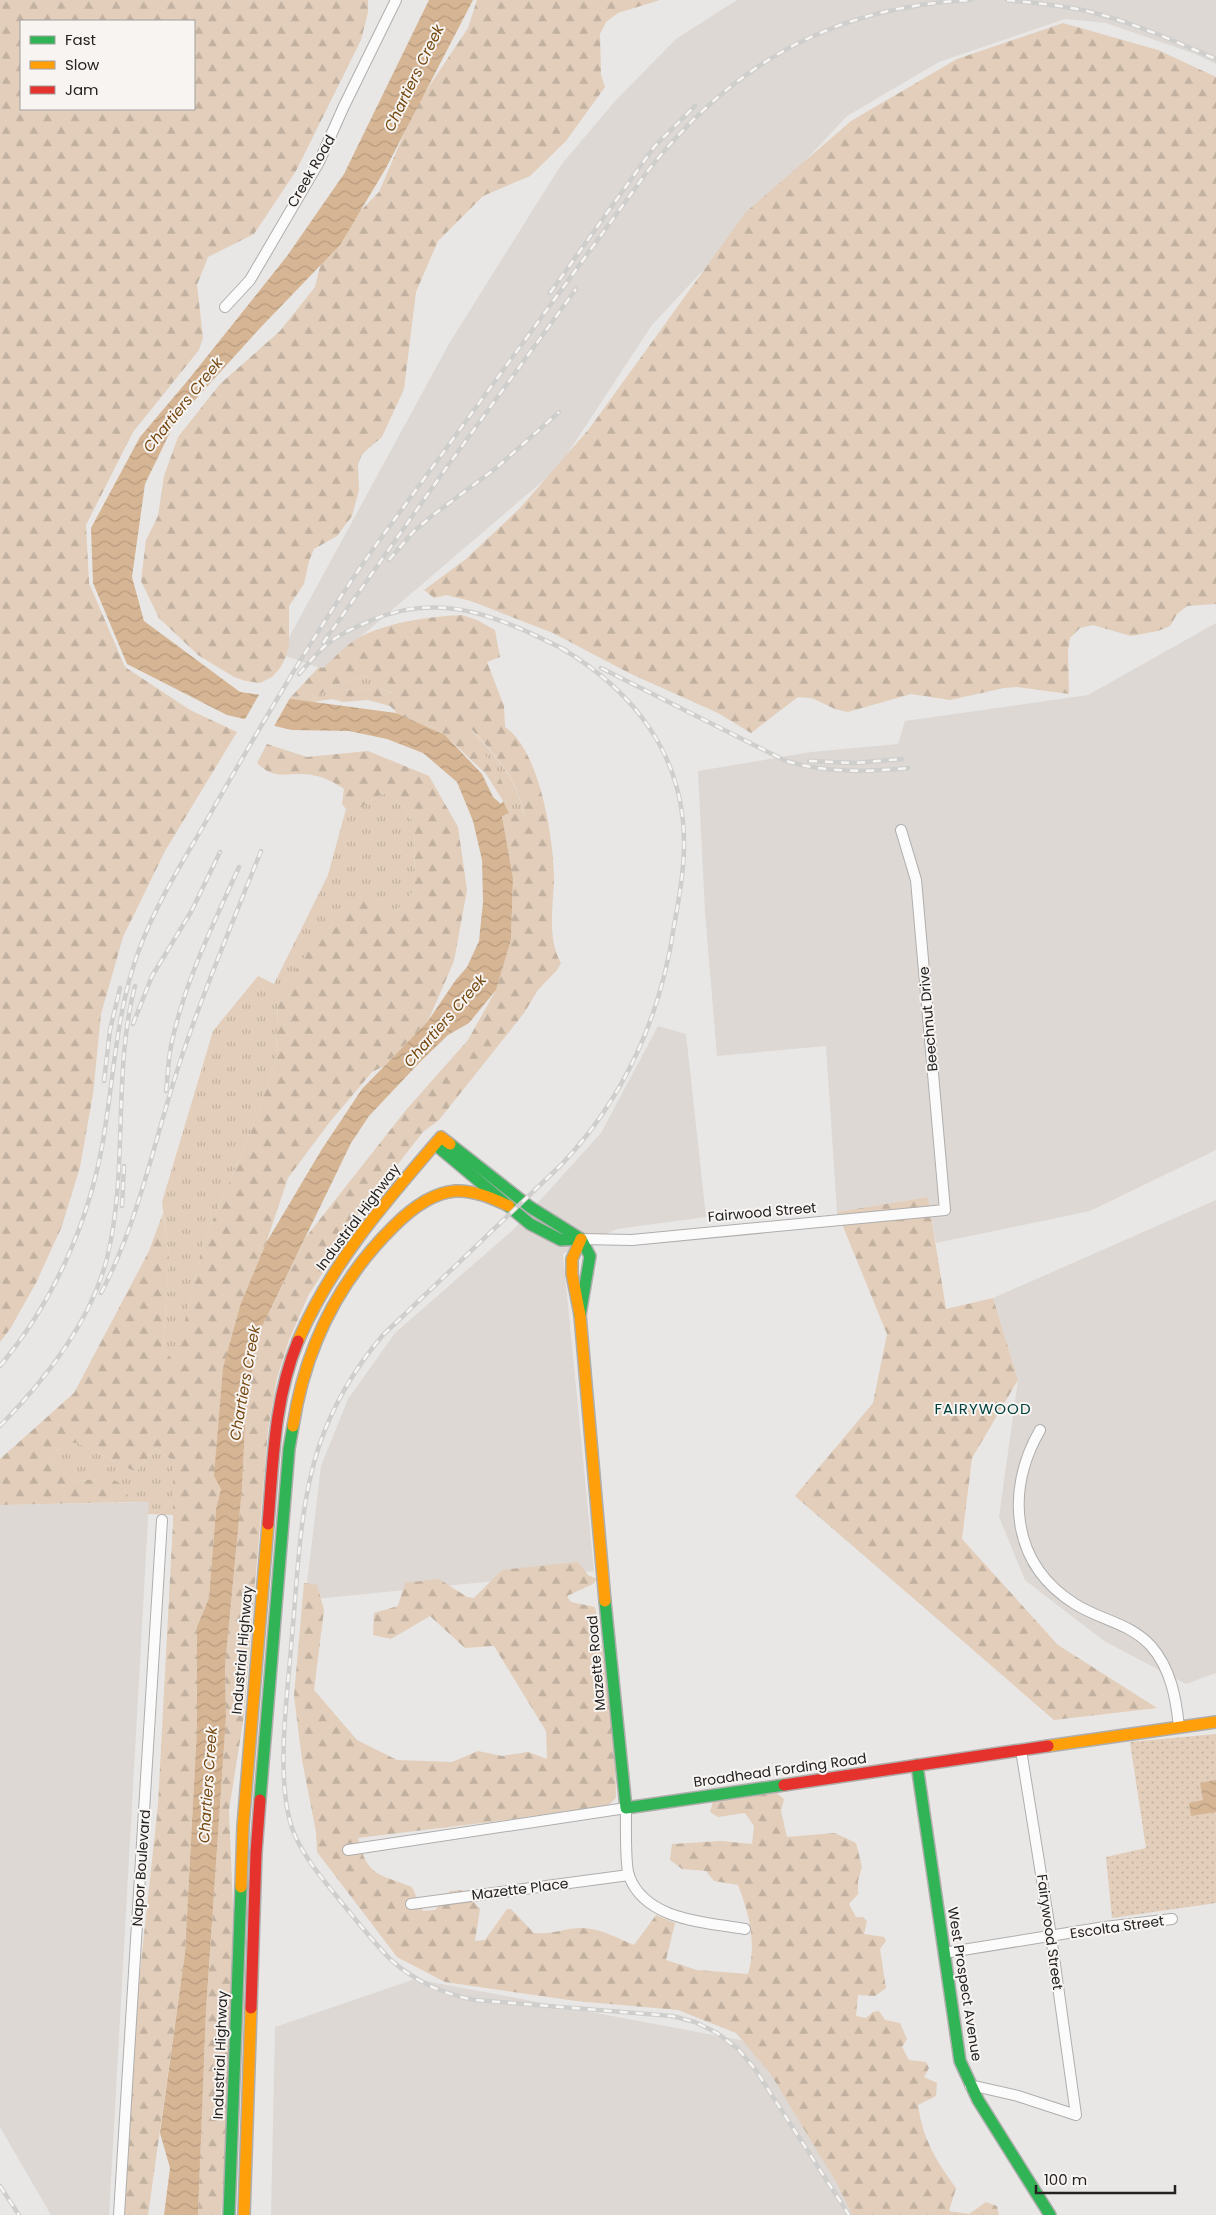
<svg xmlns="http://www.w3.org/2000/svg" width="1216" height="2215" font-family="Poppins,sans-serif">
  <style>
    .built { fill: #ddd8d4 }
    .grass { fill: url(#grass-tufts) }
    .forest { fill: url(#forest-firs); fill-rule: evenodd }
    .park { fill: url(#park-dots) }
    .water { fill: url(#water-waves) }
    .pier { fill: #e8e7e5 }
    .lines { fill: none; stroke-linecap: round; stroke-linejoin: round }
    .street-casing { stroke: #afaead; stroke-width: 12 }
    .fast-casing { stroke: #afaead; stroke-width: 14 }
    .slow-casing { stroke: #afaead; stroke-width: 14 }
    .jam-casing { stroke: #afaead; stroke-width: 14 }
    .street { stroke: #fcfbfb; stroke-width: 10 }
    .fast { stroke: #30b455; stroke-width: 11 }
    .slow { stroke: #ff9f0a; stroke-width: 11 }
    .jam { stroke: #e5322d; stroke-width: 11 }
    .rail-casing { stroke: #cececd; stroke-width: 4.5 }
    .rail { stroke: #f7f4f2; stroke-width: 2.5; stroke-dasharray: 8; stroke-linecap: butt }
    .labels { text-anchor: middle; stroke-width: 4; stroke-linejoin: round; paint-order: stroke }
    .street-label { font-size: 14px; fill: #232221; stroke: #f7f4f2 }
    .water-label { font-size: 15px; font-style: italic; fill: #754810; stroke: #f7f4f2 }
    .neighbourhood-label { font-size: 15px; letter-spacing: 1px; fill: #00413c; stroke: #f7f4f2 }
  </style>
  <defs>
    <pattern id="grass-tufts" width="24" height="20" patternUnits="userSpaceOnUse" patternTransform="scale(1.25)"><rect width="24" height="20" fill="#e2ceba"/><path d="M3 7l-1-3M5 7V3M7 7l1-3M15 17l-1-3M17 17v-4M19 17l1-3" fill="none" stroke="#c2b1a0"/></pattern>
    <pattern id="forest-firs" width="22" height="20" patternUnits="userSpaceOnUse" patternTransform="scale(1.25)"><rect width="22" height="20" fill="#e2ceba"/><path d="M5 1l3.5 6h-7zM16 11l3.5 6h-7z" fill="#c2b1a0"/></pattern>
    <pattern id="park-dots" width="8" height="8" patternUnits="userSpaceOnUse" patternTransform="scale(1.25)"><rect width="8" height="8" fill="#e2ceba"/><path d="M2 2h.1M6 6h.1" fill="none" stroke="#c2b1a0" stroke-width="1.8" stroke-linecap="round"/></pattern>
    <pattern id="water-waves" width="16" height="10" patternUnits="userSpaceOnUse" patternTransform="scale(1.25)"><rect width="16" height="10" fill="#d6b594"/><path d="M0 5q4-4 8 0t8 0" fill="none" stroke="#b79b7f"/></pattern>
  </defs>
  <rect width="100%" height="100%" fill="#e8e7e5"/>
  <g class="built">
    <polygon points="737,0 1216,0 1216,64 1195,54 1106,23 1065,19 939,62 847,116 652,325 558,468 323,669 280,654 450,342 561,165 616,100 676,39"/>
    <polygon points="1216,623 1216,1150 1090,1211 936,1243 928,1197 837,1212 826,1046 717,1056 705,912 698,771 811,752 898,744 905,721 1088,695"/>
    <polygon points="658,1026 686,1034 706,1217 617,1229 563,1254 594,1571 305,1600 321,1466 348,1399 395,1333 515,1228 601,1133"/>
    <polygon points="1216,1200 1216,1673 1186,1684 1104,1641 1025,1580 999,1517 1018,1380 993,1298"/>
    <polygon points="149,1502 109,2215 51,2215 0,2127 0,1505"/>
    <polygon points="415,1979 751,2042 875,2215 271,2215 275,2027"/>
  </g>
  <g class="grass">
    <polygon points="365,676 397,686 393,693 377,687 357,691 345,689 335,696 343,702 332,699 306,703 336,685"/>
    <path d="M471,730c24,24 49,53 53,88l-11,-7 -4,2 -6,-12 5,1 -43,-68z"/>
    <path d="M388,793l16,14 10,17 1,65 -23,27 -114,82 -2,60 -23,69 -50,116 -28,121 -12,-16 6,-90 -7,-56 51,-171 45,-55 16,8 54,-109 18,-66c17,3 26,-14 42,-16z"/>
    <path d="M63,1443h15l58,29 20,-24 17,13v54l-25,-1 1,-12h-17c-4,-6 -8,-15 -14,-19 -7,-6 -35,-3 -44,-1l-25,-23z"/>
  </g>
  <g class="forest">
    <path d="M0,0h368v12l-7,28 -65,131 -42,63 -46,23 -11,28 6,53 -4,12 -66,82 -47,93 3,58 36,84 65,43 47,22 -72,119 -42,86 -22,77 -8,80 -13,73 -18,59 -26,57 -26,46 -10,13zM21,21h173v88h-173z"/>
    <polygon points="477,0 660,0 618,13 606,22 600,34 601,75 605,87 566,141 530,176 483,196 438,241 416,292 404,389 382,437 362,454 358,465 359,490 352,516 337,536 314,549 309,561 304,584 289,606 289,644 286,657 280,668 272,677 260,683 246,681 234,677 198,655 159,618 141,581 146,540 158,516 164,476 178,437 220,384 280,331 315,287 321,262 334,238 379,192 416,106 468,28"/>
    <polygon points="1063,23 1158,50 1216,77 1216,604 1187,606 1177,614 1170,626 1158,631 1131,636 1093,625 1080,628 1070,638 1068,650 1069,694 1017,687 1004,688 950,700 911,694 848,712 835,709 812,698 798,697 751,733 718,713 631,674 553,633 471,601 446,595 434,598 424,590 466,559 520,508 589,429 746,212 851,121 957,59"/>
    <path d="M462,615l15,5 18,10 5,27 -13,5 17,44 1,21c35,23 49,113 49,153 -1,27 -7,59 7,83l-4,7 -19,20 -14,23 -54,68 -31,39 -16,12 -72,92 -12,23 -31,49 -19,44 -12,38 -9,52 -24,285 -15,95 4,98 -7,248 -5,59h-23l8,-205 20,-293 -1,-51 17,-178 4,-82 13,-73 47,-96 100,-127 62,-70 28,-50 15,-50 2,-62 -11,-63 11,-4 11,6c-4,-35 -29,-63 -52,-87l-6,4c19,17 37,43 43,68l-6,-1 -17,-27 -41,-39 -46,-20 -9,-9 -22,-6 -25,2 -8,-6 10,-7 12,2 20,-4 15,6 4,-7 -31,-10 -29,9 -30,18 -17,-4 30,-32 4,1c12,-10 25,-26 39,-32 31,-15 66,-19 100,-21z"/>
    <path d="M267,744l40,13 61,-6 61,25 29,51 9,63 -13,71 -26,60 -44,45 -12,6 -43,51 -41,55 -22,65 -25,60 -20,186 -5,20 -7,89 -12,30v100l-12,225 -37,262h-25l7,-151 28,-259 15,-282v-62l-17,-13 -20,24 -58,-29h-15l-14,16 25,23c9,-2 37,-5 44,0 6,5 10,14 14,20l-132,3v-46l74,-66 75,-142 14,-38 6,45 -6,90 12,15 28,-120 50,-116 23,-69 2,-60 40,-63 35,-40 39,21 23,-27 -1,-65 -10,-17 -16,-14c-18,2 -23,20 -42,16l-4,-5 2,-15c-10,-7 -20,-12 -32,-14 -23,-4 -36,7 -55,-12z"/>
    <polygon points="928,1197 946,1309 993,1298 1018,1380 972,1458 962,1539 1058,1645 1157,1708 1054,1720 795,1496 873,1403 887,1334 837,1212"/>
    <path d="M578,1562l10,13 9,4 -4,5 -26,12 4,6 24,5c12,63 20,127 21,191l-8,7 -102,15 -148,18c9,39 21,36 54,49l11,24 12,-1 15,-19 12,-1 18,19 -5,32 10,-1 22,-31h4l23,24c17,2 31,-5 47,-5 19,0 36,10 53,17l22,-30 19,8 -9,37 31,10 51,4c9,-30 1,-61 -10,-89l-24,-4 -8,-10 -24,-2 -12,-9 2,-16 49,-3 31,3 2,-18 -9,-13 -27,4 -8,-5 3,-11 64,-8 7,6 -3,12 6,26 48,-4 21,10 6,24 -4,14v13l-9,10 7,13h7l4,4 -3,13 20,3 2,4 -6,8 6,39 -11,8 -17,-1 -2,21 10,2 7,-6 6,-1 6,9 15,3 7,16 -5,8 7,13 17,2 3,6 -5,9 13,6 -1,13 -18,9c5,35 18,55 38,83l-7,23 20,3 17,-12 11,4 2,9h-147l-14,-30 -68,-112 -34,-40 -58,-23 -102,-9 -131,-19 -48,-25 -80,-105 -1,-20 -14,-72 -8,-64 10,-113 13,2 7,25 -10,80 43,50 40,20 55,2 26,-11 24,5 26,-4 19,7 -1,-28 -52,-85 -29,2 -35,-32 -39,23 -18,-4 1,-22 24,-7 7,-23 34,-4 28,18 7,1 28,-28z"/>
  </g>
  <polygon class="park" points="1216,1734 1216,1903 1112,1918 1106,1857 1146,1848 1130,1742"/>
  <g class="water">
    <polygon points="429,0 473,0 386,168 340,245 261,327 175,422 145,484 132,577 144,621 240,692 396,713 445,735 482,774 493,797 501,804 503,801 509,813 502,816 513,878 511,940 496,990 469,1023 448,1035 420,1062 369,1116 351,1143 259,1333 246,1406 242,1488 225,1666 226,1717 206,2010 198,2215 164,2215 170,2168 160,2133 185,1953 197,1728 197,1627 209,1598 216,1509 221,1489 214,1476 223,1368 241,1303 266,1243 322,1149 362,1089 428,1021 455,981 467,967 479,941 483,902 482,860 473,821 457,782 423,753 387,739 349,731 292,730 227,715 127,664 93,583 91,528 140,437 189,379 287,256 344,174"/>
    <polygon points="1216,1780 1216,1812 1191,1816 1189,1803 1203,1800 1200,1783"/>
  </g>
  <polygon class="pier" points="260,693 290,698 273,728 244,721"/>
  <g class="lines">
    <defs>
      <g id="street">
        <polyline points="225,307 250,280 319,162 344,106 396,0"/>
        <polyline points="581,1239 632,1240 945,1210 916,880 901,830"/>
        <path d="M1040,1430c-35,61 -29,134 35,174 25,16 55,19 76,42 20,23 25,52 28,81"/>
        <path d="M348,1850l278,-42c0,15 -1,57 3,68 17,45 77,46 116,53"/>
        <polyline points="411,1904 629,1875"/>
        <polyline points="944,1953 1105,1927 1172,1919"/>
        <polyline points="970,2085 1018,2096 1076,2115 1051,1936 1021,1750"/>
        <polyline points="119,2215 162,1520"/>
      </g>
      <g id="fast">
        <polyline points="450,1144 530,1207 581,1239 590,1256 580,1315"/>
        <polyline points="437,1146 530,1224 561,1240 581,1239"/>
        <polyline points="605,1601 626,1808 784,1785"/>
        <polyline points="917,1765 960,2061 978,2100 1050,2215"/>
        <polyline points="260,1800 289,1449 293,1426"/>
        <polyline points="229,2215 241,1887"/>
      </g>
      <g id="slow">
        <polyline points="581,1239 572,1259 572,1274 580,1315 605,1601"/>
        <path d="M298,1341c33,-78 88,-140 143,-204l9,7"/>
        <path d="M293,1426c12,-77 45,-145 101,-200 16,-16 37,-33 61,-35 19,-1 37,7 54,15"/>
        <polyline points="1048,1746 1216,1722"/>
        <polyline points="241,1887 243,1826 268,1524"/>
        <polyline points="244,2215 251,2008"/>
      </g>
      <g id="jam">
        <path d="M268,1524c5,-61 6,-125 30,-183"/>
        <polyline points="784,1785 1048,1746"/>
        <polyline points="251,2008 256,1853 260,1800"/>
      </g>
    </defs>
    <use href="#street" class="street-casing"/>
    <use href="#fast" class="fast-casing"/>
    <use href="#slow" class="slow-casing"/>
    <use href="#jam" class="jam-casing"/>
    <use href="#street" class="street"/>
    <use href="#fast" class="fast"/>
    <use href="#slow" class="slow"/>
    <use href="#jam" class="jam"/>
    <defs>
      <g id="rail">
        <path d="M1007,0c27,3 54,5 80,11 45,11 87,30 129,48"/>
        <polyline points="550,293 654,147 695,106"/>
        <polyline points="389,560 414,531 433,515 495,469 559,412"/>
        <polyline points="323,643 449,464 576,289"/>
        <path d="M561,648c73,43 123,107 123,195 0,28 -5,56 -10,83 -13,90 -50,173 -113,239l-178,170c-28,33 -50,70 -64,111 -20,61 -21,126 -27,190 -4,54 -17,142 0,192 10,28 31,51 50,75 16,19 31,39 49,57 25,22 52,34 84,40l197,16 23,6 22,11 21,16 17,20 94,146"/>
        <path d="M601,668l185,93c41,12 80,11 122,7"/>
        <path d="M299,674c9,-10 17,-20 26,-28 14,-12 31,-19 47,-26 72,-30 131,-1 195,31"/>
        <polyline points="809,761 855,763 902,759"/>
        <polyline points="133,1024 152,976 191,912 220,852"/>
        <polyline points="104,1081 110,1030 120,988"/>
        <path d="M166,1091c2,-15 2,-30 5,-45 13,-63 42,-121 68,-179"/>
        <polyline points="122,1206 124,1166"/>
        <path d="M101,1293c37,-70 52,-147 76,-222 24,-74 55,-147 84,-220"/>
        <path d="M0,1366c53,-63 89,-144 103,-225 11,-64 13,-130 36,-191 19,-52 51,-99 78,-148 52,-90 103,-179 164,-264l266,-366c85,-108 185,-165 324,-172"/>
        <path d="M0,1426c45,-46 91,-104 107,-168 22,-89 5,-183 28,-272"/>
        <polyline points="0,2186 19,2215"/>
      </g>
    </defs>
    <use href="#rail" class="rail-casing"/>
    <use href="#rail" class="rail"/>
  </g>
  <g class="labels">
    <g class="street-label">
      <text transform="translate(311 171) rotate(-60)" y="5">Creek Road</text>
      <text transform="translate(928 1019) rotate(-95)" y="5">Beechnut Drive</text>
      <text transform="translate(762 1212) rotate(-5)" y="5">Fairwood Street</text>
      <text transform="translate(358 1217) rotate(-53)" y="5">Industrial Highway</text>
      <text transform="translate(242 1650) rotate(-85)" y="5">Industrial Highway</text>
      <text transform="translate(596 1663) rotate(-95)" y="5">Mazette Road</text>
      <text transform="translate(780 1770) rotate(-8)" y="5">Broadhead Fording Road</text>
      <text transform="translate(141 1868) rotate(-86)" y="5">Napor Boulevard</text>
      <text transform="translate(520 1889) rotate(-7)" y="5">Mazette Place</text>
      <text transform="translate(1117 1927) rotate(-8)" y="5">Escolta Street</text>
      <text transform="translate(1050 1932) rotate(82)" y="5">Fairywood Street</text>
      <text transform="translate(965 1984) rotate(81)" y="5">West Prospect Avenue</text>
      <text transform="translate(220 2055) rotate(-88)" y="5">Industrial Highway</text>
    </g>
    <g class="water-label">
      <text transform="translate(414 78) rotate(-64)" y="5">Chartiers Creek</text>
      <text transform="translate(183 405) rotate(-51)" y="5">Chartiers Creek</text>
      <text transform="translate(445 1021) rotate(-49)" y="5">Chartiers Creek</text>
      <text transform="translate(245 1383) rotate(-80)" y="5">Chartiers Creek</text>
      <text transform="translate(208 1785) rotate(-86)" y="5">Chartiers Creek</text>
    </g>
    <g class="neighbourhood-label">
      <text x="983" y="1414">FAIRYWOOD</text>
    </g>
  </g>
  <rect x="20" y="20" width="175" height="90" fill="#f7f4f2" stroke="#a2a09e"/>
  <rect x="30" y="36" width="25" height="8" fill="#30b455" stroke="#a2a09e"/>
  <text x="65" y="45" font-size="15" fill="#232221">Fast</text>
  <rect x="30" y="61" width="25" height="8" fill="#ff9f0a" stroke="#a2a09e"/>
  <text x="65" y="70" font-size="15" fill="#232221">Slow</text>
  <rect x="30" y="86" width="25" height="8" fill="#e5322d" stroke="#a2a09e"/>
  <text x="65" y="95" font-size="15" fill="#232221">Jam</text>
  <path d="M1036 2185v8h139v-8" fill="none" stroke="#232221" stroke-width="2.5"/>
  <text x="1044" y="2185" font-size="15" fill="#232221" stroke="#f7f4f2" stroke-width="4" paint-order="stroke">100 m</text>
</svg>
